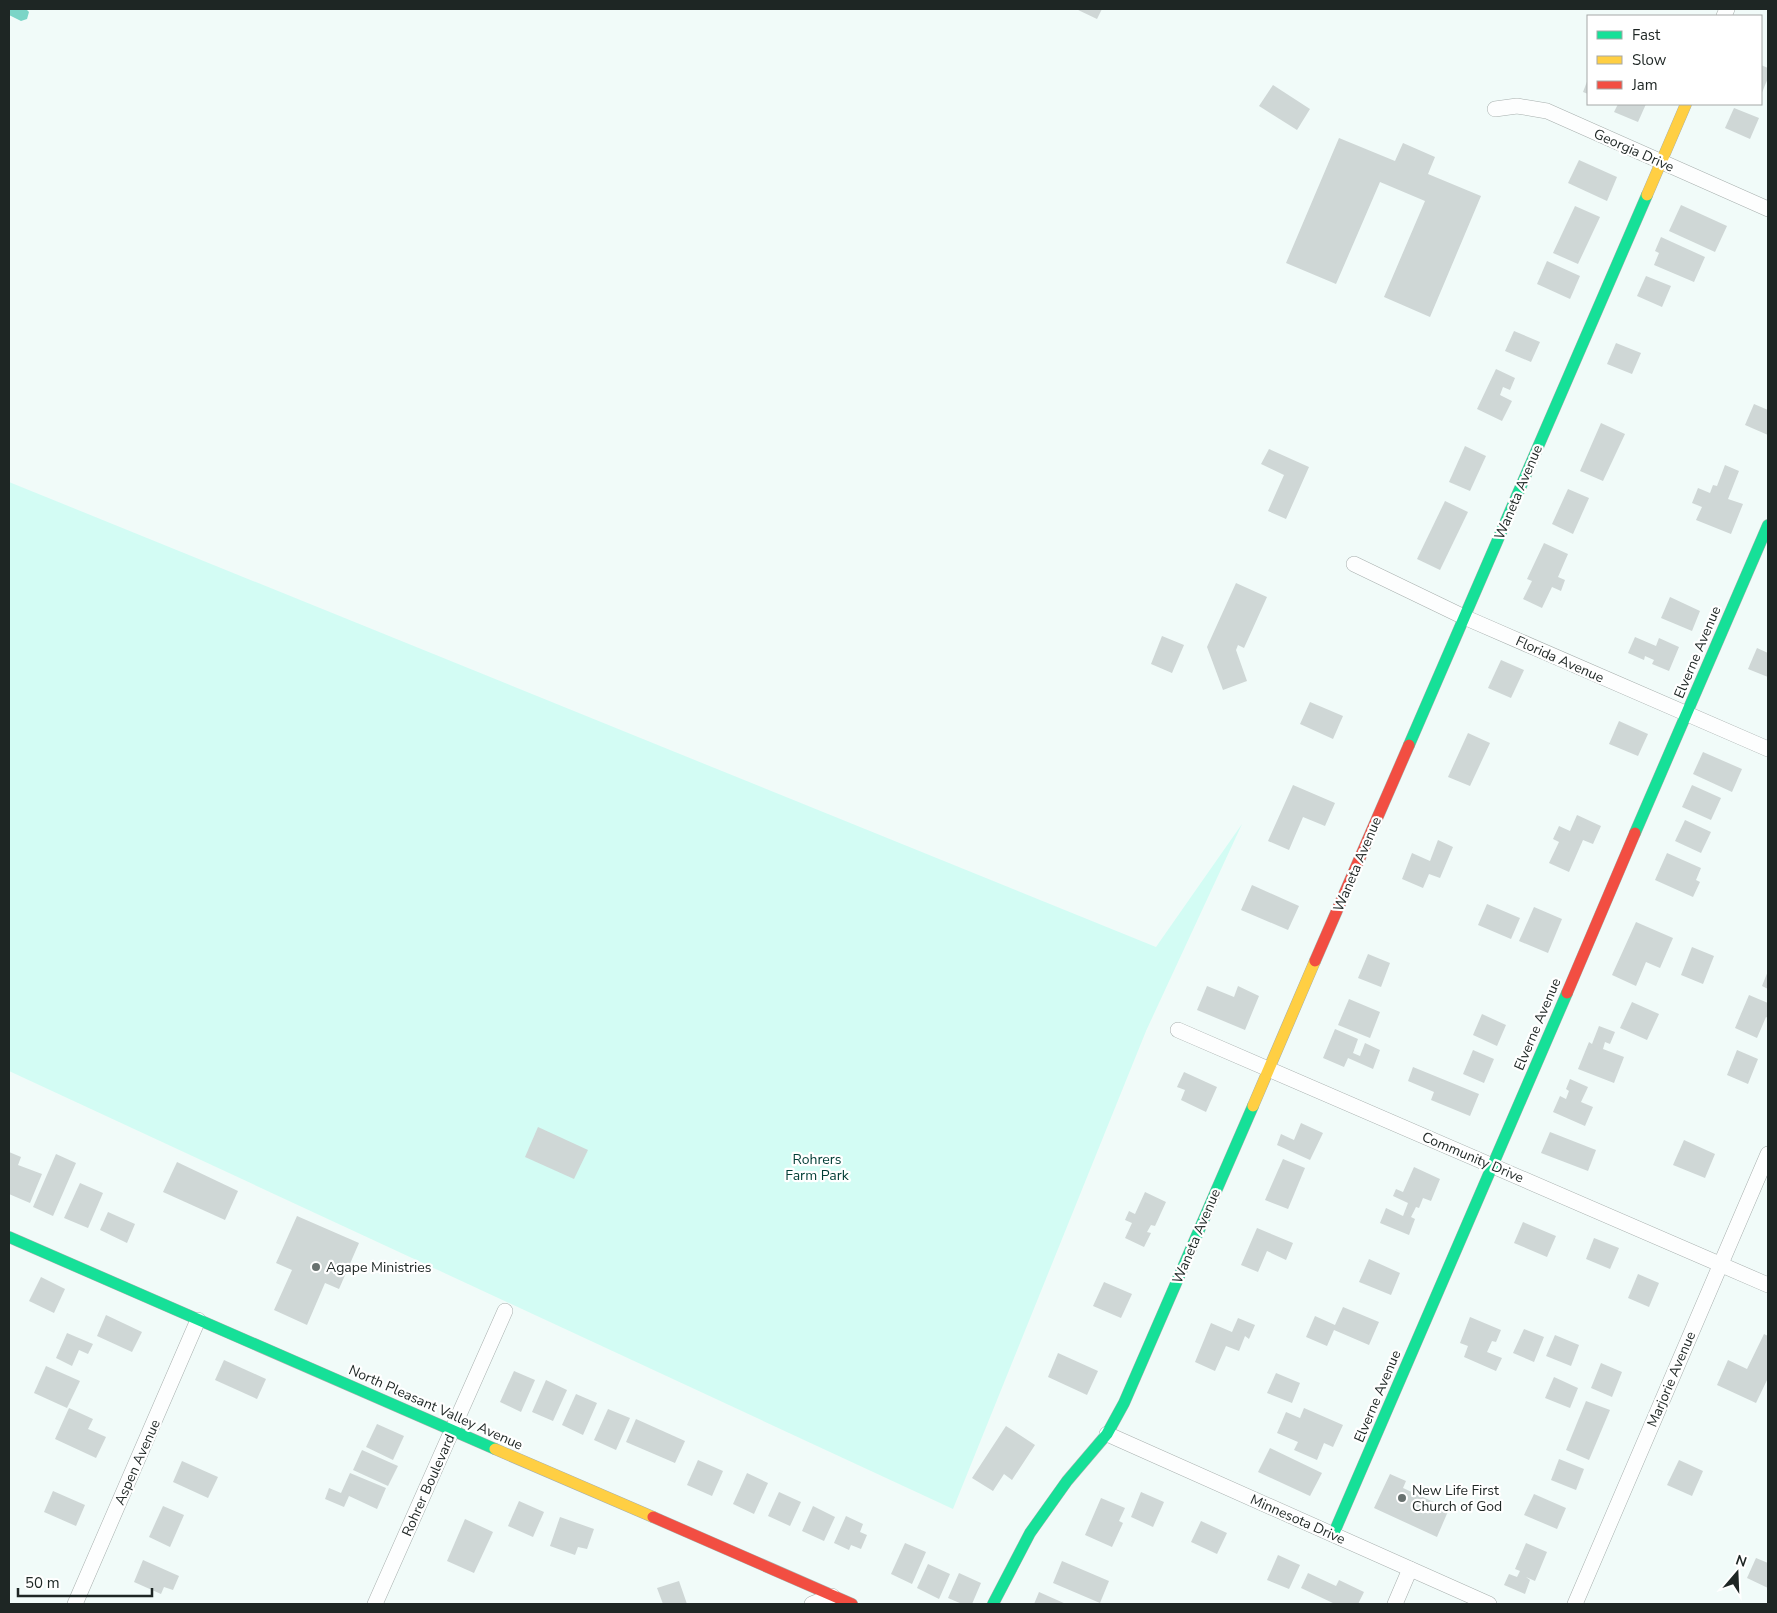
<svg xmlns="http://www.w3.org/2000/svg" width="1777" height="1613" font-family="'Nunito Sans',sans-serif">
  <style>
    .green { fill: #d3fcf4 }
    .water { fill: #7bd5c7 }
    .building { fill: #cfd7d6 }
    .lines { fill: none; stroke-linecap: round; stroke-linejoin: round }
    .street-casing { stroke: #a7afad; stroke-width: 16 }
    .fast-casing { stroke: #a7afad; stroke-width: 12 }
    .slow-casing { stroke: #a7afad; stroke-width: 12 }
    .jam-casing { stroke: #a7afad; stroke-width: 12 }
    .street { stroke: #fdfefe; stroke-width: 15 }
    .fast { stroke: #16e098; stroke-width: 11 }
    .slow { stroke: #ffcf43; stroke-width: 11 }
    .jam { stroke: #f24e42; stroke-width: 11 }
    .poi-dot { fill: #68716f; stroke: #fff; stroke-width: 2 }
    .labels { text-anchor: middle; stroke-width: 4.5; stroke-linejoin: round; paint-order: stroke }
    .street-label { font-size: 14px; fill: #1e2624; stroke: #fff }
    .park-label { font-size: 14px; fill: #013d35; stroke: #fff }
    .poi-label { font-size: 14px; fill: #1e2624; stroke: #fff; text-anchor: start }
  </style>
  <rect width="100%" height="100%" fill="#f1fbf9"/>
  <polygon class="green" points="9,482 1156,947 1242,824 1146,1031 953,1509 9,1071"/>
  <polygon class="water" points="9,9 26,9 29,12 27,19 21,21 9,15"/>
  <g class="building">
    <polygon points="1076,9 1102,9 1097,19"/>
    <polygon points="1761,65 1768,68 1768,78 1761,95"/>
    <polygon points="1588,79 1588,94 1583,92"/>
    <polygon points="1273,85 1310,109 1297,130 1259,106"/>
    <polygon points="1618,104 1646,104 1638,122 1614,112"/>
    <polygon points="1734,108 1759,118 1750,139 1725,128"/>
    <polygon points="1339,138 1395,161 1403,143 1435,157 1428,174 1481,196 1430,317 1384,297 1425,201 1380,182 1336,284 1286,263"/>
    <polygon points="1579,160 1617,177 1607,201 1568,183"/>
    <polygon points="1681,205 1727,226 1715,252 1669,231"/>
    <polygon points="1575,206 1600,217 1578,264 1553,253"/>
    <polygon points="1661,237 1705,257 1694,282 1654,265 1659,253 1655,251"/>
    <polygon points="1547,261 1580,276 1570,299 1537,284"/>
    <polygon points="1646,276 1671,286 1662,307 1637,296"/>
    <polygon points="1514,331 1540,342 1531,362 1505,351"/>
    <polygon points="1616,343 1641,353 1632,374 1607,364"/>
    <polygon points="1496,369 1515,378 1510,390 1503,387 1500,395 1512,401 1502,421 1477,409"/>
    <polygon points="1754,404 1768,410 1768,435 1745,425"/>
    <polygon points="1601,423 1625,434 1603,481 1580,471"/>
    <polygon points="1465,446 1486,456 1470,491 1449,482"/>
    <polygon points="1269,449 1309,467 1286,519 1268,511 1284,475 1261,464"/>
    <polygon points="1725,465 1739,471 1728,499 1743,504 1731,534 1696,520 1702,507 1692,503 1698,488 1710,493 1713,485 1717,486"/>
    <polygon points="1568,489 1589,498 1573,534 1552,524"/>
    <polygon points="1445,501 1468,512 1440,570 1417,559"/>
    <polygon points="1544,543 1568,554 1558,577 1565,580 1561,591 1552,587 1542,608 1523,599 1532,581 1527,579"/>
    <polygon points="1236,583 1267,597 1244,648 1238,645 1236,650 1247,681 1223,690 1207,647"/>
    <polygon points="1670,597 1700,611 1692,631 1661,618"/>
    <polygon points="1162,636 1184,645 1172,673 1151,664"/>
    <polygon points="1635,637 1656,646 1659,638 1679,647 1669,671 1652,664 1654,660 1645,656 1644,660 1628,653"/>
    <polygon points="1757,648 1768,653 1768,677 1748,669"/>
    <polygon points="1501,660 1524,670 1511,698 1488,688"/>
    <polygon points="1310,702 1343,716 1333,739 1300,724"/>
    <polygon points="1619,721 1648,734 1638,756 1609,744"/>
    <polygon points="1468,733 1490,743 1470,786 1448,777"/>
    <polygon points="1703,752 1742,769 1732,792 1693,774"/>
    <polygon points="1293,785 1335,803 1325,826 1303,817 1289,850 1268,841"/>
    <polygon points="1692,785 1721,798 1711,820 1682,807"/>
    <polygon points="1577,815 1601,826 1593,844 1583,840 1569,872 1549,863 1559,842 1553,839 1559,826 1570,831"/>
    <polygon points="1685,820 1711,832 1701,853 1675,841"/>
    <polygon points="1438,840 1453,847 1440,878 1429,874 1423,888 1402,879 1412,853 1430,861"/>
    <polygon points="1667,853 1701,868 1696,880 1700,882 1693,897 1655,880"/>
    <polygon points="1252,885 1299,906 1288,930 1241,910"/>
    <polygon points="1487,904 1520,918 1511,939 1478,925"/>
    <polygon points="1534,907 1562,919 1548,953 1519,941"/>
    <polygon points="1636,922 1673,938 1660,968 1646,962 1636,986 1612,975"/>
    <polygon points="1692,947 1714,956 1703,984 1681,975"/>
    <polygon points="1368,954 1390,963 1381,987 1358,978"/>
    <polygon points="1768,971 1768,989 1762,986"/>
    <polygon points="1207,986 1234,997 1238,986 1259,996 1245,1030 1197,1010"/>
    <polygon points="1749,995 1768,1003 1768,1018 1766,1017 1757,1038 1735,1028"/>
    <polygon points="1349,999 1380,1012 1370,1038 1338,1025"/>
    <polygon points="1632,1002 1659,1014 1647,1040 1620,1028"/>
    <polygon points="1482,1014 1506,1025 1497,1046 1473,1035"/>
    <polygon points="1599,1026 1615,1032 1610,1044 1605,1042 1603,1049 1624,1057 1614,1083 1578,1069 1589,1042 1592,1044"/>
    <polygon points="1335,1029 1358,1039 1353,1053 1360,1056 1365,1043 1380,1050 1373,1069 1348,1058 1344,1067 1323,1058"/>
    <polygon points="1473,1050 1494,1059 1484,1083 1463,1074"/>
    <polygon points="1737,1050 1758,1059 1748,1084 1727,1075"/>
    <polygon points="1413,1067 1479,1094 1470,1116 1431,1100 1434,1092 1408,1081"/>
    <polygon points="1184,1072 1217,1087 1206,1112 1181,1100 1185,1090 1177,1087"/>
    <polygon points="1570,1079 1588,1087 1581,1102 1593,1107 1585,1126 1553,1112 1560,1096 1566,1099 1569,1091 1566,1089"/>
    <polygon points="1301,1123 1323,1133 1310,1160 1277,1145 1281,1134 1294,1140"/>
    <polygon points="538,1127 588,1150 574,1179 525,1157"/>
    <polygon points="1550,1132 1596,1150 1588,1171 1541,1153"/>
    <polygon points="1684,1140 1715,1154 1705,1178 1673,1165"/>
    <polygon points="9,1152 21,1157 18,1165 42,1174 30,1203 9,1194"/>
    <polygon points="56,1154 76,1163 53,1216 33,1207"/>
    <polygon points="1283,1159 1305,1168 1288,1209 1265,1200"/>
    <polygon points="177,1162 238,1191 225,1220 163,1192"/>
    <polygon points="1414,1167 1440,1179 1431,1201 1423,1198 1419,1208 1416,1207 1411,1217 1415,1219 1409,1235 1380,1223 1386,1208 1403,1216 1408,1203 1393,1196 1396,1189 1403,1192"/>
    <polygon points="80,1183 103,1193 88,1228 64,1218"/>
    <polygon points="1145,1192 1166,1202 1155,1226 1151,1225 1147,1232 1151,1233 1144,1247 1125,1238 1132,1223 1125,1220 1129,1211 1135,1214"/>
    <polygon points="108,1212 135,1224 127,1243 100,1230"/>
    <polygon points="297,1216 359,1243 339,1289 325,1283 307,1325 274,1310 292,1270 276,1263"/>
    <polygon points="1523,1222 1556,1236 1547,1257 1514,1243"/>
    <polygon points="1257,1228 1293,1243 1286,1260 1267,1251 1258,1272 1241,1265"/>
    <polygon points="1594,1238 1619,1248 1610,1269 1586,1259"/>
    <polygon points="1369,1259 1400,1273 1391,1295 1359,1282"/>
    <polygon points="1638,1274 1659,1283 1649,1307 1628,1298"/>
    <polygon points="41,1277 65,1289 54,1313 29,1301"/>
    <polygon points="1104,1282 1132,1294 1121,1318 1093,1306"/>
    <polygon points="1343,1307 1379,1322 1369,1345 1334,1330 1327,1346 1306,1337 1315,1316 1335,1325"/>
    <polygon points="106,1315 142,1332 132,1352 97,1336"/>
    <polygon points="1470,1317 1501,1330 1496,1342 1492,1341 1487,1352 1502,1358 1496,1371 1464,1357 1468,1346 1460,1343"/>
    <polygon points="1238,1318 1255,1325 1249,1339 1245,1336 1239,1351 1226,1346 1215,1371 1195,1362 1211,1323 1232,1332"/>
    <polygon points="1524,1329 1544,1337 1534,1362 1513,1353"/>
    <polygon points="67,1333 93,1344 88,1354 79,1350 72,1366 56,1358"/>
    <polygon points="1764,1334 1768,1336 1768,1378 1756,1403 1717,1385 1728,1360 1747,1369"/>
    <polygon points="1555,1335 1579,1345 1571,1366 1546,1356"/>
    <polygon points="1058,1353 1098,1371 1087,1395 1048,1377"/>
    <polygon points="224,1360 266,1379 257,1399 215,1380"/>
    <polygon points="1601,1363 1622,1372 1612,1397 1591,1388"/>
    <polygon points="46,1366 80,1381 67,1408 34,1393"/>
    <polygon points="514,1371 535,1380 521,1412 500,1402"/>
    <polygon points="1276,1373 1300,1383 1292,1403 1267,1393"/>
    <polygon points="1554,1377 1578,1388 1570,1408 1545,1398"/>
    <polygon points="546,1380 567,1390 553,1421 532,1412"/>
    <polygon points="576,1394 597,1403 583,1435 562,1425"/>
    <polygon points="1586,1401 1610,1410 1589,1460 1566,1450"/>
    <polygon points="69,1408 93,1419 88,1429 106,1437 96,1458 55,1439"/>
    <polygon points="1304,1408 1343,1425 1333,1447 1324,1443 1317,1460 1294,1450 1298,1442 1277,1433 1286,1412 1300,1418"/>
    <polygon points="608,1409 630,1418 616,1450 594,1440"/>
    <polygon points="636,1419 685,1441 675,1463 626,1442"/>
    <polygon points="377,1424 404,1436 393,1460 366,1447"/>
    <polygon points="1006,1426 1035,1445 1012,1480 1004,1474 993,1491 972,1478"/>
    <polygon points="1270,1448 1322,1473 1310,1496 1258,1472"/>
    <polygon points="362,1450 398,1466 388,1486 353,1470"/>
    <polygon points="1559,1459 1584,1469 1576,1490 1551,1480"/>
    <polygon points="698,1460 723,1471 712,1496 687,1485"/>
    <polygon points="1679,1460 1703,1471 1692,1496 1667,1485"/>
    <polygon points="182,1461 218,1477 208,1498 173,1482"/>
    <polygon points="350,1473 386,1488 377,1509 349,1496 344,1507 325,1499 329,1488 341,1493"/>
    <polygon points="747,1473 768,1483 754,1514 733,1504"/>
    <polygon points="1390,1474 1406,1481 1403,1488 1449,1509 1437,1537 1374,1508"/>
    <polygon points="53,1491 85,1505 76,1526 44,1512"/>
    <polygon points="779,1492 801,1502 790,1526 768,1516"/>
    <polygon points="1141,1492 1164,1502 1153,1527 1131,1517"/>
    <polygon points="1534,1494 1566,1508 1557,1529 1524,1515"/>
    <polygon points="1101,1498 1125,1508 1119,1521 1123,1523 1112,1547 1085,1535"/>
    <polygon points="519,1501 544,1512 533,1537 508,1526"/>
    <polygon points="163,1506 184,1515 170,1547 149,1537"/>
    <polygon points="813,1506 835,1517 824,1541 802,1531"/>
    <polygon points="846,1516 863,1524 860,1532 867,1535 861,1549 851,1545 849,1550 834,1543"/>
    <polygon points="560,1517 594,1529 587,1549 578,1547 575,1555 550,1546"/>
    <polygon points="465,1519 493,1532 474,1573 447,1561"/>
    <polygon points="1201,1521 1227,1533 1217,1554 1191,1542"/>
    <polygon points="905,1543 926,1552 912,1584 891,1574"/>
    <polygon points="1526,1543 1547,1552 1535,1581 1526,1577 1530,1580 1525,1594 1504,1585 1509,1574 1517,1577 1520,1571 1515,1569"/>
    <polygon points="1278,1555 1300,1565 1289,1589 1267,1580"/>
    <polygon points="1756,1558 1768,1563 1768,1588 1747,1578"/>
    <polygon points="143,1560 179,1576 173,1590 164,1587 161,1594 134,1582"/>
    <polygon points="1062,1561 1109,1581 1100,1603 1053,1583"/>
    <polygon points="928,1564 950,1574 939,1599 917,1588"/>
    <polygon points="959,1573 981,1583 972,1604 962,1604 948,1598"/>
    <polygon points="1308,1573 1336,1586 1339,1580 1364,1592 1358,1604 1335,1604 1301,1588"/>
    <polygon points="679,1581 687,1604 663,1604 657,1588"/>
    <polygon points="1039,1592 1066,1604 1034,1604"/>
  </g>
  <g class="lines">
    <defs>
      <g id="street">
        <polyline points="1724,16 1727,9"/>
        <polyline points="1495,109 1517,106 1547,111 1768,209"/>
        <polyline points="1354,564 1464,617 1768,749"/>
        <polyline points="1178,1030 1768,1285"/>
        <polyline points="1107,1434 1489,1604"/>
        <polyline points="75,1604 198,1320"/>
        <polyline points="375,1604 505,1311"/>
        <polyline points="812,1604 832,1596"/>
        <polyline points="1395,1604 1410,1569"/>
        <polyline points="1575,1604 1768,1154"/>
      </g>
      <g id="fast">
        <polyline points="1409,745 1647,195"/>
        <polyline points="1635,833 1768,525"/>
        <polyline points="9,1237 495,1449"/>
        <polyline points="1333,1535 1567,993"/>
        <polyline points="993,1604 1030,1533 1067,1481 1107,1434 1124,1403 1253,1106"/>
      </g>
      <g id="slow">
        <polyline points="1647,195 1686,104"/>
        <polyline points="1253,1106 1315,961"/>
        <polyline points="495,1449 653,1517"/>
      </g>
      <g id="jam">
        <polyline points="1315,961 1409,745"/>
        <polyline points="1567,993 1635,833"/>
        <polyline points="653,1517 852,1604"/>
      </g>
    </defs>
    <use href="#street" class="street-casing"/>
    <use href="#fast" class="fast-casing"/>
    <use href="#slow" class="slow-casing"/>
    <use href="#jam" class="jam-casing"/>
    <use href="#street" class="street"/>
    <use href="#fast" class="fast"/>
    <use href="#slow" class="slow"/>
    <use href="#jam" class="jam"/>
  </g>
  <g class="poi-dot">
    <circle cx="316" cy="1267" r="5"/>
    <circle cx="1402" cy="1498" r="5"/>
  </g>
  <g class="labels">
    <g class="street-label">
      <text transform="translate(1634 150) rotate(24)" y="5">Georgia Drive</text>
      <text transform="translate(1518 492) rotate(-67)" y="5">Waneta Avenue</text>
      <text transform="translate(1697 652) rotate(-67)" y="5">Elverne Avenue</text>
      <text transform="translate(1560 659) rotate(24)" y="5">Florida Avenue</text>
      <text transform="translate(1357 864) rotate(-67)" y="5">Waneta Avenue</text>
      <text transform="translate(1537 1024) rotate(-67)" y="5">Elverne Avenue</text>
      <text transform="translate(1473 1157) rotate(23)" y="5">Community Drive</text>
      <text transform="translate(1196 1236) rotate(-67)" y="5">Waneta Avenue</text>
      <text transform="translate(1671 1379) rotate(-67)" y="5">Marjorie Avenue</text>
      <text transform="translate(1377 1396) rotate(-67)" y="5">Elverne Avenue</text>
      <text transform="translate(436 1407) rotate(24)" y="5">North Pleasant Valley Avenue</text>
      <text transform="translate(137 1462) rotate(-66)" y="5">Aspen Avenue</text>
      <text transform="translate(428 1485) rotate(-66)" y="5">Rohrer Boulevard</text>
      <text transform="translate(1298 1519) rotate(24)" y="5">Minnesota Drive</text>
    </g>
    <g class="park-label">
      <text x="817" y="1164">Rohrers<tspan x="817" dy="16">Farm Park</tspan></text>
    </g>
    <g class="poi-label">
      <text x="326" y="1272">Agape Ministries</text>
      <text x="1412" y="1495">New Life First<tspan x="1412" dy="16">Church of God</tspan></text>
    </g>
  </g>
  <rect width="1777" height="1613" fill="none" stroke="#1e2624" stroke-width="20"/>
  <rect x="1587" y="15" width="175" height="90" fill="#ffffff" stroke="#a5a8a7"/>
  <rect x="1597" y="31" width="25" height="8" fill="#16e098" stroke="#a5a8a7"/>
  <text x="1632" y="40" font-size="15" fill="#1e2624">Fast</text>
  <rect x="1597" y="56" width="25" height="8" fill="#ffcf43" stroke="#a5a8a7"/>
  <text x="1632" y="65" font-size="15" fill="#1e2624">Slow</text>
  <rect x="1597" y="81" width="25" height="8" fill="#f24e42" stroke="#a5a8a7"/>
  <text x="1632" y="90" font-size="15" fill="#1e2624">Jam</text>
  <g transform="translate(1737 1573) rotate(19)" stroke="#ffffff" stroke-width="4" paint-order="stroke">
  <path d="M0-4L9 19L0 12L-9 19Z" fill="#1e2624"/>
  <text y="-8" font-size="14" font-weight="bold" text-anchor="middle" fill="#1e2624">N</text>
  </g>
  <path d="M18 1588v8h134v-8" fill="none" stroke="#1e2624" stroke-width="2.5"/>
  <text x="25" y="1588" font-size="15" fill="#1e2624" stroke="#ffffff" stroke-width="4" paint-order="stroke">50 m</text>
</svg>
